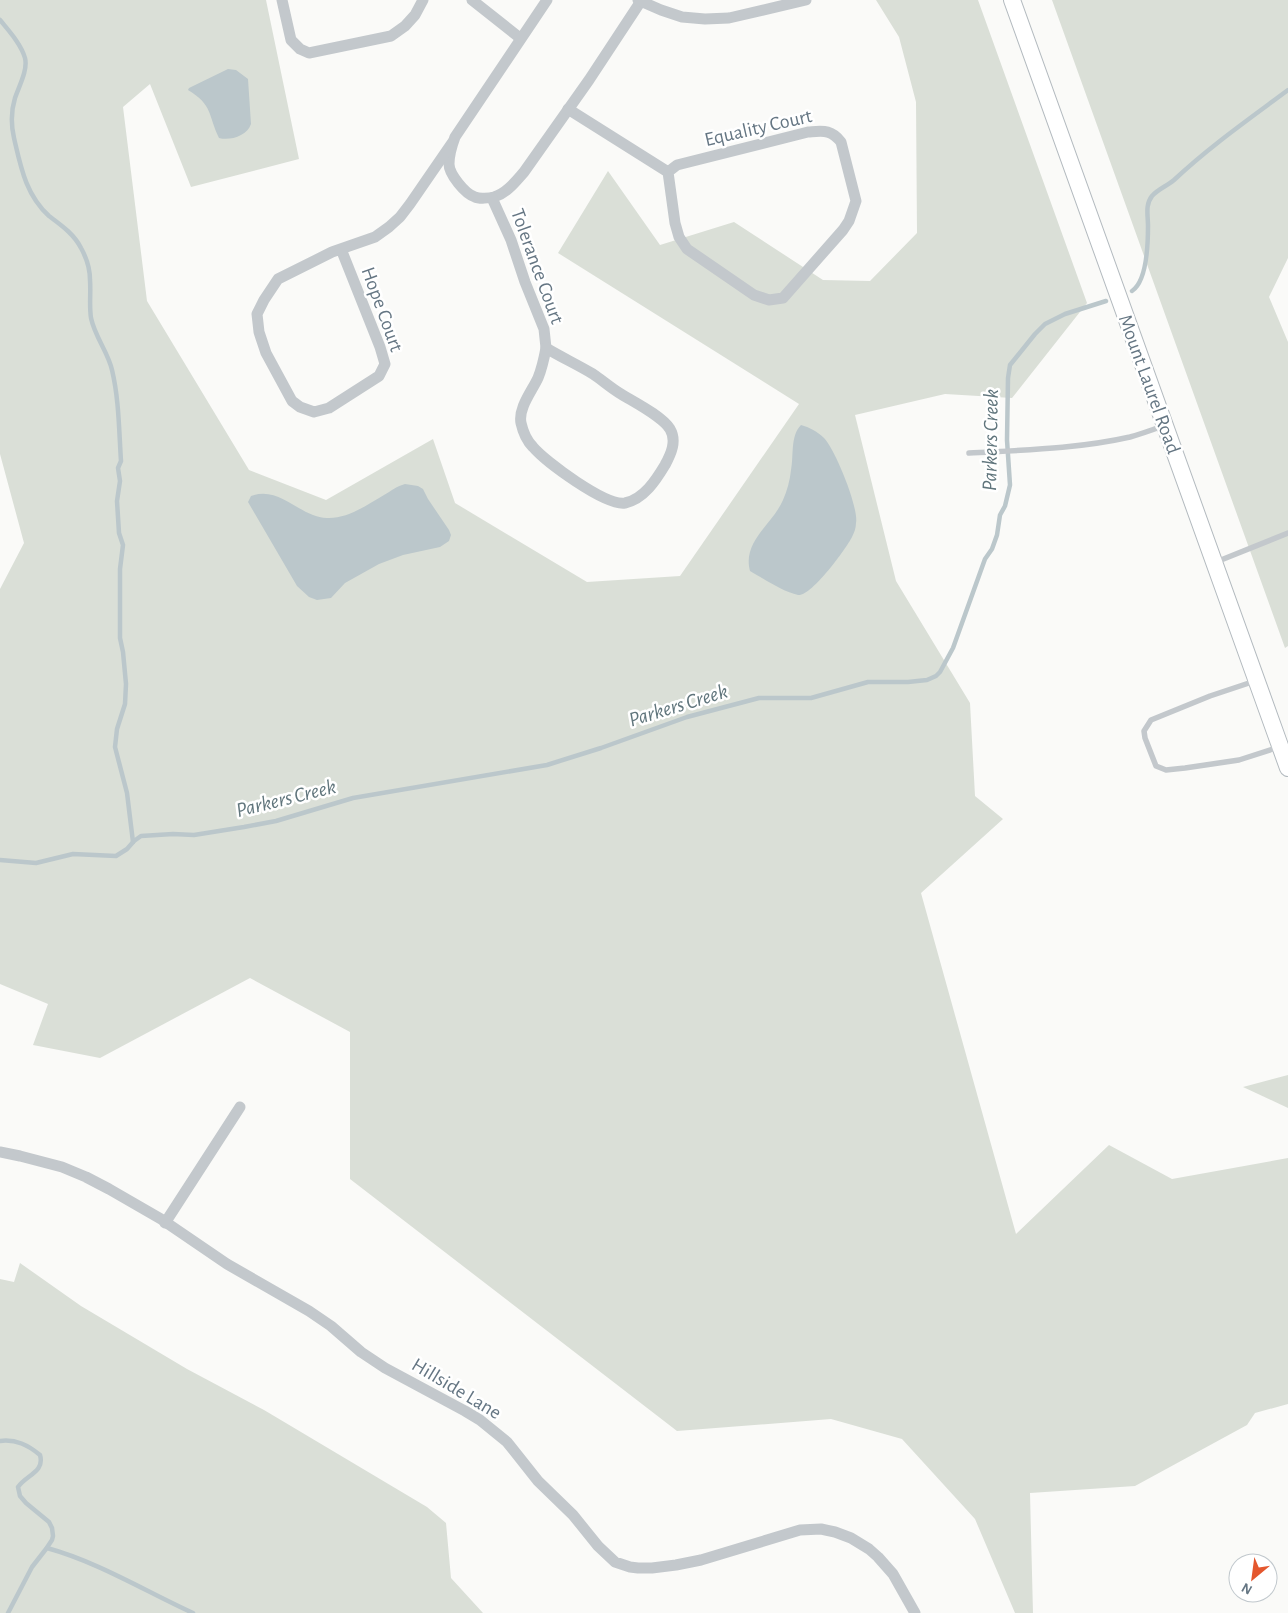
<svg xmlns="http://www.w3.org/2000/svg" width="1288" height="1613" font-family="'Alegreya Sans',sans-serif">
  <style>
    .green { fill: #dadfd7 }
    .water { fill: #bbc7cb }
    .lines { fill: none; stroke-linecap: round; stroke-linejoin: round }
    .stream { stroke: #bbc7cb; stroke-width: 4.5 }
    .secondary-casing { stroke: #b3babf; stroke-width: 18 }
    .lane { stroke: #c3c8cc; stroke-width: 5.5 }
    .street { stroke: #c3c8cc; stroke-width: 11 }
    .secondary { stroke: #fff; stroke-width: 16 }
    .labels { text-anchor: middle; stroke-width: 5; stroke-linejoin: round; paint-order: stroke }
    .street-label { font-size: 20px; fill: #657683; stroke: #fff }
    .water-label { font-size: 21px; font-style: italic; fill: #60757c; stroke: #fff }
  </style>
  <rect width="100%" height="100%" fill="#fafaf8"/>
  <g class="green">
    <polygon points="0,0 266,0 299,159 191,187 150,84 123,107 147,301 249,470 326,500 433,439 455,503 587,582 680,576 799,404 558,253 608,171 660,245 734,222 823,280 870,281 917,233 916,102 899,37 876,0 978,0 1087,303 1012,398 945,394 855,415 896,581 970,703 975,796 1003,819 921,893 1016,1234 1109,1145 1172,1179 1288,1158 1288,1404 1255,1413 1247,1425 1135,1486 1030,1493 1033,1613 1015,1613 975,1519 902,1439 831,1419 677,1431 350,1179 350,1032 250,978 100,1058 33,1045 48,1004 0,984 0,589 24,543 0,454"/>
    <polygon points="1052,0 1288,0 1288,258 1269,297 1288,342 1288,646 1285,648"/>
    <polygon points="1288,1075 1288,1108 1243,1087"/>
    <polygon points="20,1263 81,1306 187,1369 264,1410 427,1507 446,1523 451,1578 483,1613 0,1613 0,1279 14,1282"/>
  </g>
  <g class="water">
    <path d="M228,69l8,1 12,9 3,45c-4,12 -21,17 -32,14 -11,-23 -6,-33 -31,-48l1,-2z"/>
    <path d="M801,425c8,2 17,7 23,13 11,11 35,70 32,85 0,5 -2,10 -4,14 -6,12 -41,60 -54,58 -15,-3 -34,-16 -48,-24 -8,-30 23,-47 33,-71 4,-9 7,-20 8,-30 3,-14 -1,-34 10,-45z"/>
    <path d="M405,484l13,2 5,3 5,10 21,31 2,5 -2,6 -9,6 -37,8 -24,9 -34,19 -14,15 -14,2 -8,-3 -12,-11 -49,-84 3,-6c29,-11 48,21 76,22 20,1 40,-13 57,-23 7,-4 13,-9 21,-11z"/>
  </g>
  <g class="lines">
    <g class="stream">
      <path d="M0,20c9,11 21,24 25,38 3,12 -6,28 -10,40 -4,13 -4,27 -1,40 7,30 12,57 35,78 12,9 25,18 32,32 5,9 9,21 9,32 1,13 -1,25 1,38 4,19 17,34 21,52 7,29 7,61 9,91l-3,7 2,13 -3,20 2,32 4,12 -3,24v69l3,14 3,32 -1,20 -8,25 -2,18 12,46 6,49"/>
      <path d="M1132,291c15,-10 16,-49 16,-65 0,-11 -3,-21 4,-30 6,-7 15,-10 22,-16 35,-33 75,-61 114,-90"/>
      <polyline points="0,860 36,863 73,854 116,856 127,849 134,841 141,836 173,834 194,835 244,827 276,821 353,798 547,765 601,748 687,717 759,698 811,698 868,682 908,682 927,680 936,676 940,672 953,648 985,559 992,549 997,535 1000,515 1005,506 1010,485 1007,440 1008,378 1010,365 1035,334 1045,324 1065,314 1106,301"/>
      <path d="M0,1441c16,-2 28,4 40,14 5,17 -14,20 -22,32l2,9 6,7 23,19 3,6 1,8 -1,4 -6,9 -14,18 -24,46"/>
      <path d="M47,1548c51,14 98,43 146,65"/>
    </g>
    <defs>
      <polyline id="secondary" points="1012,0 1288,768"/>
    </defs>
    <use href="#secondary" class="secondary-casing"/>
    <g class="lane">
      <path d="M969,453c53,-3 108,-4 161,-16 11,-3 22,-7 33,-11"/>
      <polyline points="1216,562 1288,533"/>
      <polyline points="1255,681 1210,696 1151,720 1144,731 1145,738 1156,766 1166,770 1185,768 1239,760 1279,747"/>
    </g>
    <g class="street">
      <polyline points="282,0 291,40 300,49 309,53 391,36 405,26 415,15 423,0"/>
      <polyline points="472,0 520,38"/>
      <path d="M547,0l-92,137c-3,8 -6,19 -6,27 0,10 16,30 26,33 4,2 15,1 19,0 13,-4 22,-16 30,-25l65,-92 52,-79"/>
      <polyline points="638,0 661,10 682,17 705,19 729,18 806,0"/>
      <path d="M568,109l100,63 7,51 4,14 8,12 67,46 15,5 14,-2 60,-68 6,-9 7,-20 -15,-59c-10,-13 -18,-11 -33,-10l-131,33 -9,7"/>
      <polyline points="492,198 511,240 525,282 544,329 546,348"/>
      <polyline points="341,249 380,347 385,364 379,376 329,408 314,412 300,407 292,401 266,353 259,332 257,314 264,300 278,279 332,252 375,237 389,227 400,217 410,204 452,143"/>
      <path d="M546,348c15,9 32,17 47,26 9,6 18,14 28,20 13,8 41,22 49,35 7,12 1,25 -5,36 -9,15 -21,34 -40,38 -20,3 -79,-41 -92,-56 -7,-7 -10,-15 -12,-24 -3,-15 11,-32 17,-45 4,-10 6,-19 8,-30z"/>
      <polyline points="0,1152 20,1156 62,1167 86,1177 109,1189 161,1219 227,1264 309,1311 331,1326 361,1352 385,1368 465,1411 480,1420 507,1442 538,1481 573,1515 598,1546 615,1562 630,1567 638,1568 652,1568 676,1565 701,1560 800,1530 821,1529 835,1532 851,1538 869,1549 878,1557 893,1574 915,1613"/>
      <polyline points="165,1223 240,1107"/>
    </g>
    <use href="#secondary" class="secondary"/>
  </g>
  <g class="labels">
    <g class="street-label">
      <text transform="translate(758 127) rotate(-13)" y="7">Equality Court</text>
      <text transform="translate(538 266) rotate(70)" y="7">Tolerance Court</text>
      <text transform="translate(383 309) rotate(70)" y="7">Hope Court</text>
      <text transform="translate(1150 384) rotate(70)" y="7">Mount Laurel Road</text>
      <text transform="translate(457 1388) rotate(31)" y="7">Hillside Lane</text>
    </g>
    <g class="water-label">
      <text transform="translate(990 440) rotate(-89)" y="7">Parkers Creek</text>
      <text transform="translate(678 705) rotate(-17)" y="7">Parkers Creek</text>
      <text transform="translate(286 798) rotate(-14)" y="7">Parkers Creek</text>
    </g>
  </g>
  <g transform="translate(1253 1578) rotate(209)"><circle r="24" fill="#ffffff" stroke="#c1c8cd"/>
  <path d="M0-4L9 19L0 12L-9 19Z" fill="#e4572e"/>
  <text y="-8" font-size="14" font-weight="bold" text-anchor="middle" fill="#657683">N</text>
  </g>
</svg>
